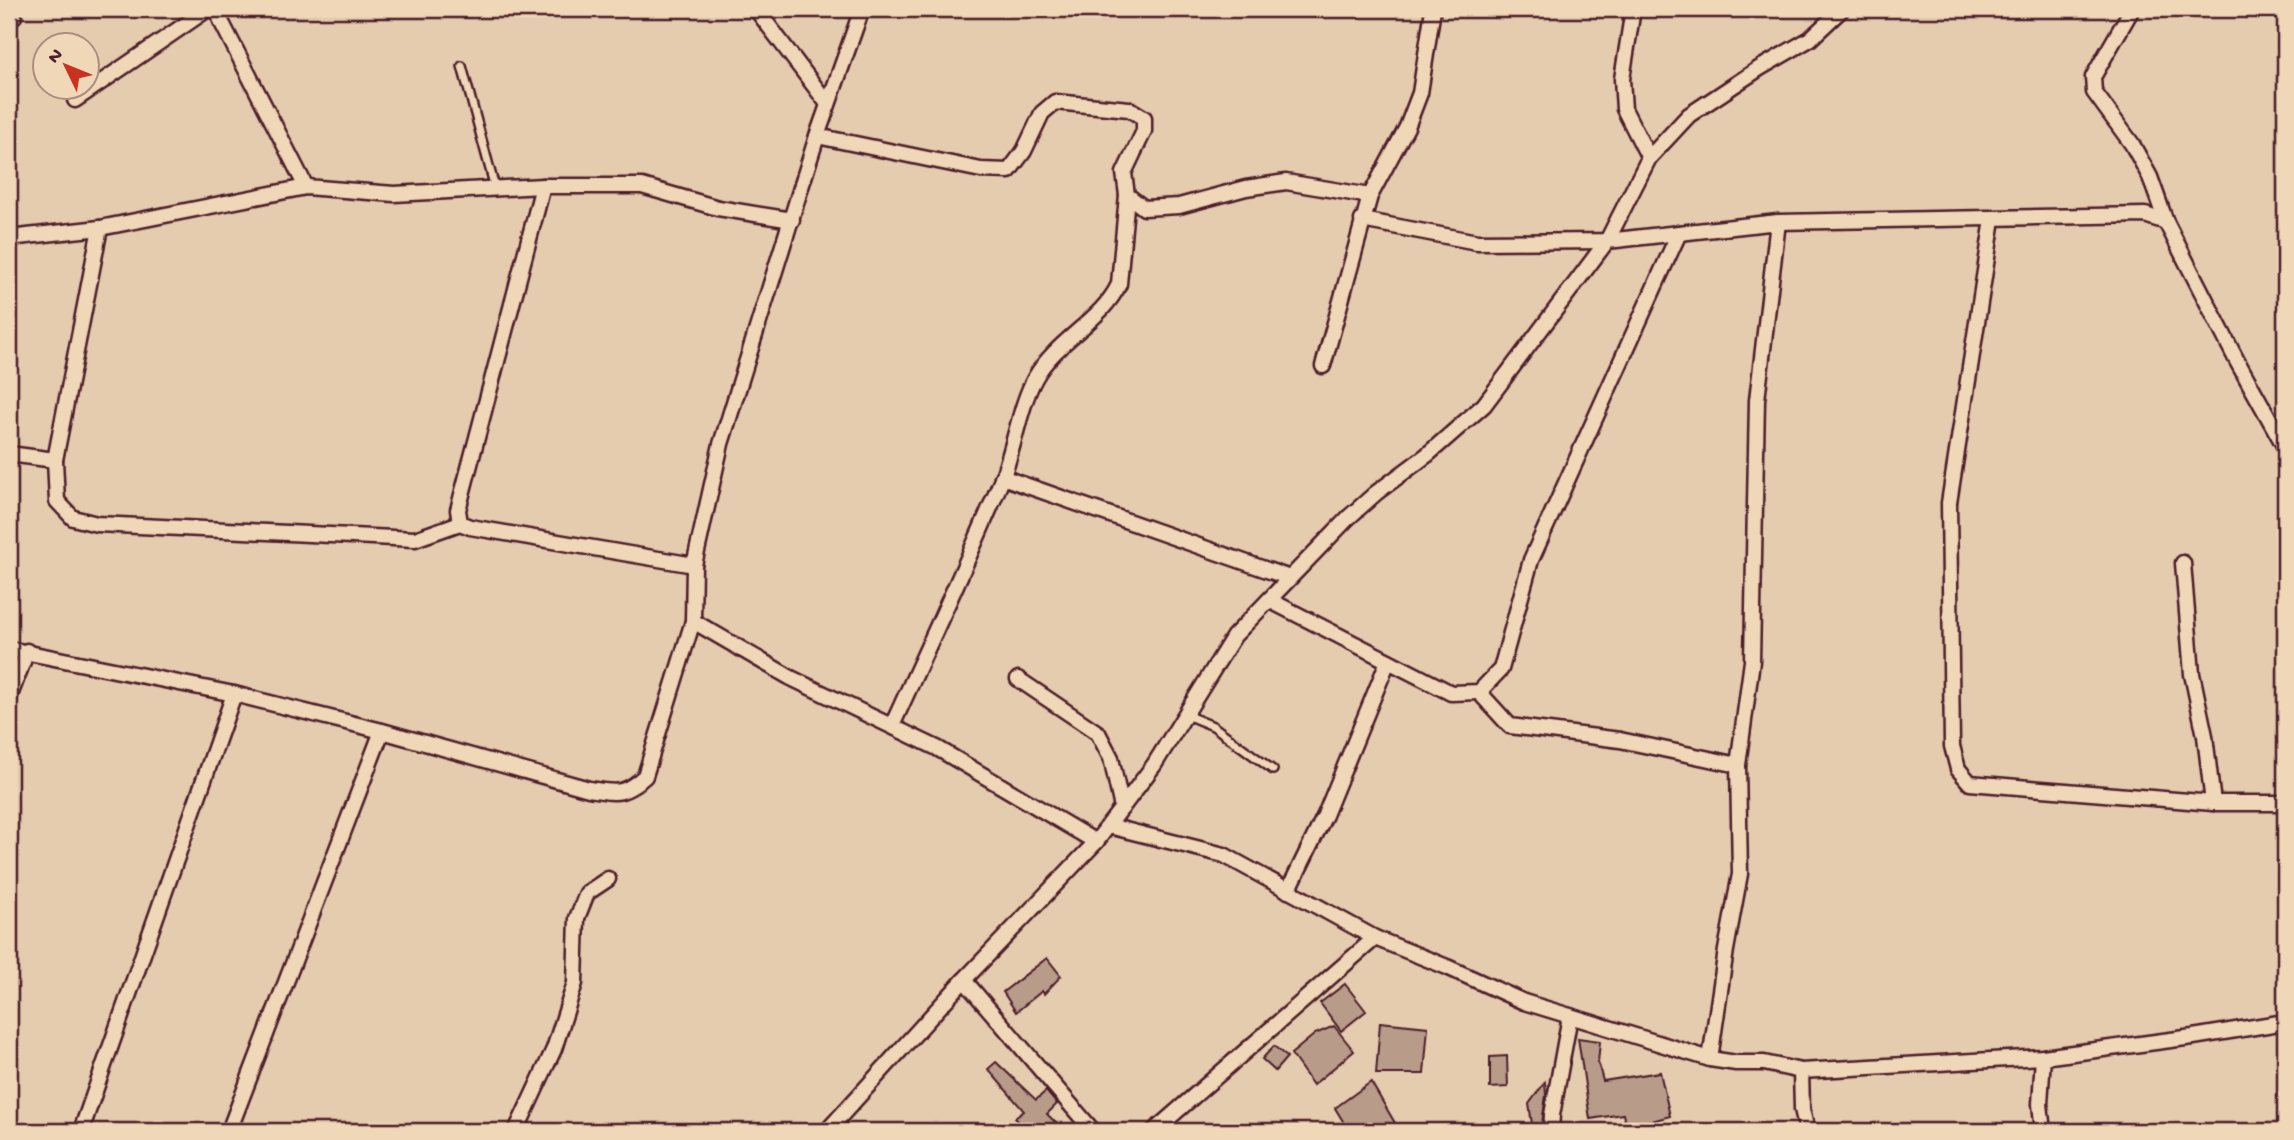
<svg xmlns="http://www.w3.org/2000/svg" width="2294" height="1140" font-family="'Gochi Hand',sans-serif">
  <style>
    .building { fill: #b99b8a; stroke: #4a1f2b; stroke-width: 2 }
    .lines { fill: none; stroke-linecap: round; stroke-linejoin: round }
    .service-casing { stroke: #4a1f2b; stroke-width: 12 }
    .minor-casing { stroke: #4a1f2b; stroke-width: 19 }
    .service { stroke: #efd7b7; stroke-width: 7 }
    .minor { stroke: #efd7b7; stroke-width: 14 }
  </style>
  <rect width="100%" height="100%" fill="#e5ccaf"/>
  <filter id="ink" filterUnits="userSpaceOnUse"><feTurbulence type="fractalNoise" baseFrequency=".0143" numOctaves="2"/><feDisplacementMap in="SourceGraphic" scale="14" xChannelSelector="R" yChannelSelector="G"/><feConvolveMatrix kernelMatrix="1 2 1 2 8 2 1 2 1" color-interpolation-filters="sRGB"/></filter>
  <g filter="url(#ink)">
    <g class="building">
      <polygon points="1047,958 1061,976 1044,994 1042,991 1016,1012 1003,992"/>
      <polygon points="1345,984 1366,1011 1341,1031 1320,1003"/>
      <polygon points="1380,1022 1428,1027 1424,1074 1376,1074"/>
      <polygon points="1334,1026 1354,1051 1313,1085 1291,1054 1315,1034"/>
      <polygon points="1578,1038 1600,1041 1598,1063 1603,1081 1660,1072 1670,1116 1626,1128 1623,1114 1590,1119"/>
      <polygon points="1274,1046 1287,1057 1275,1071 1262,1059"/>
      <polygon points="1507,1056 1508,1087 1490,1088 1490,1057"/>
      <polygon points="996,1062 1036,1100 1046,1091 1057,1104 1047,1114 1064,1131 1028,1131 1015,1118 1024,1111 988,1069"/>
      <polygon points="1371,1082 1395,1123 1384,1131 1349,1131 1335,1108"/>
      <polygon points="1545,1082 1546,1095 1542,1124 1532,1124 1529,1104"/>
    </g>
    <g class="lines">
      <defs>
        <g id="service">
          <polyline points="462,66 495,188"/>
          <polyline points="1186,715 1213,726 1273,770"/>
        </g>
        <g id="minor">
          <polyline points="218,9 221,21 306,187"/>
          <polyline points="756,9 828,104"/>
          <polyline points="1633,9 1622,79 1624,109 1649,158"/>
          <polyline points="2132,9 2093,77 2094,92 2132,144 2150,177 2166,222 2237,361 2285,447"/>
          <polyline points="9,11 14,16"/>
          <polyline points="75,100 208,9"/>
          <polyline points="817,136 981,170 1009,171 1024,151 1042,113 1055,102 1129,109 1144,118 1144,131 1124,173 1127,195 1144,208 1179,206 1246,188 1286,182 1370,196"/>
          <polyline points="543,186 458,510 460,523 470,527 694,565"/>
          <polyline points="1993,219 1949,503 1952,746 1958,769 1970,783 2213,803 2285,803"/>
          <polyline points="1362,220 1477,242 1607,241 1778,222 2145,215 2166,222"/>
          <polyline points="100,228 55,460 57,501 73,518 97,524 415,539 460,523"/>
          <polyline points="9,238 100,228 306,187 394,194 543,186 642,186 718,208 792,220"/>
          <polyline points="1323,366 1370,196 1407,127 1420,93 1433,9"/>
          <polyline points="9,454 55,460"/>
          <polyline points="1002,477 1290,578"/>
          <polyline points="2183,563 2192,674 2205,736 2213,803"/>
          <polyline points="1269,600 1451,693 1479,692 1501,669 1531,560 1679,233"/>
          <polyline points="693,621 791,678 937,748 1096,842"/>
          <path d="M9,649l225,45 148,37 207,58c28,4 34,7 56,-13l48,-155 1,-56 27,-121 96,-308 45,-127"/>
          <polyline points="1018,679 1098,733 1111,758 1122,808"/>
          <polyline points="1479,692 1510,726 1620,740 1738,765"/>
          <polyline points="9,698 27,651"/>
          <path d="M892,726c37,-82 76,-164 110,-247 12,-31 18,-74 33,-101 21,-38 68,-58 84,-94l8,-89"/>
          <polyline points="1109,826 1224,855 1375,938 1447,967 1524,1002 1570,1016 1552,1115 1551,1131"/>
          <polyline points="1288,891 1325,815 1388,661"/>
          <polyline points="964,980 1093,1131"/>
          <polyline points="1570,1016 1710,1059 1736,1063 1764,1063 1801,1071 2043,1057 2193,1037 2285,1022"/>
          <polyline points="1710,1059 1726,950 1740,874 1738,765 1752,661 1757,400 1778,222"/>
          <polyline points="1801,1071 1802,1109 1807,1131"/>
          <polyline points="81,1131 234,694"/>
          <polyline points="229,1131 382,731"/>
          <polyline points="516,1131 554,1049 575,983 577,918 587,893 608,879"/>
          <polyline points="827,1131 964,980 1096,842 1154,765 1234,636 1348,518 1376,493 1427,455 1484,405 1607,241 1649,158 1689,115 1760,68 1810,39 1842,9"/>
          <polyline points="1154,1131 1375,938"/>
          <polyline points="2043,1131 2040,1104 2043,1057"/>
        </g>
      </defs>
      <use href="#service" class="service-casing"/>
      <use href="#minor" class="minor-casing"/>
      <use href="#service" class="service"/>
      <use href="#minor" class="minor"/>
    </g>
  </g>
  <rect width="2294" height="1140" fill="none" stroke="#efd7b7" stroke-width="35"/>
  <rect x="18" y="18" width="2259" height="1105" fill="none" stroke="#4a1f2b" stroke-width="2.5" filter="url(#ink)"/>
  <g transform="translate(66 66) rotate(313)"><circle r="33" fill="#efd7b7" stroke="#ad8d7f" stroke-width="2"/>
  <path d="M0-5L12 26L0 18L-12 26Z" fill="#c8321e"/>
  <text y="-10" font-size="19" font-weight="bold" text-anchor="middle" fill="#4a1f2b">N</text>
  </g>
</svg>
